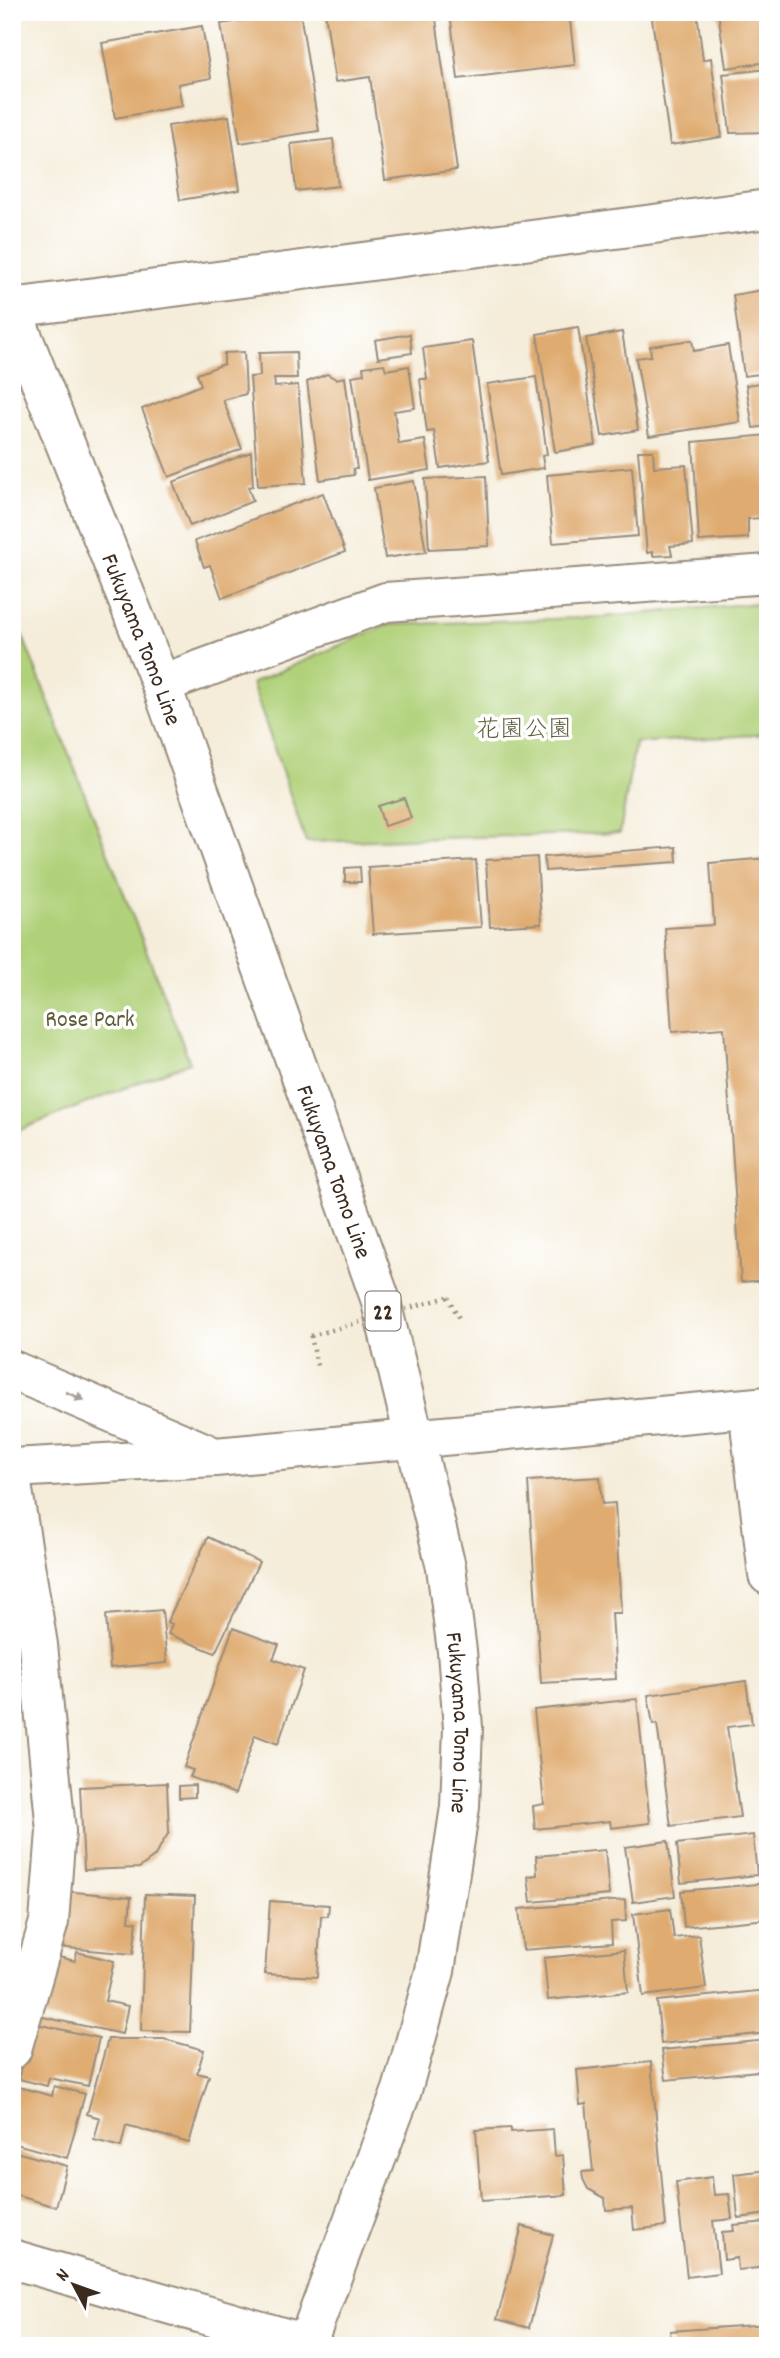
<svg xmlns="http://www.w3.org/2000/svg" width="780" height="2358" font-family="Dekko,'Klee One',sans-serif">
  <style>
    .green { fill: #b0d179; stroke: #767e4c; stroke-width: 2 }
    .building { fill: #dfab70 }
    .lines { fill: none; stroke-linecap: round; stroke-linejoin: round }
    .minor-casing { stroke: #988c7c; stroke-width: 42 }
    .tertiary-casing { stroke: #988c7c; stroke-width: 42 }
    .primary-casing { stroke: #988c7c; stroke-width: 42 }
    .path { stroke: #988c7c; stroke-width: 4.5; stroke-dasharray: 2 5; stroke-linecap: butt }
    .minor { stroke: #fff; stroke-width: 38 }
    .tertiary { stroke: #fff; stroke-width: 38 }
    .primary { stroke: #fff; stroke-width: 38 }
    .path-bridge { stroke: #988c7c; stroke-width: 4.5; stroke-dasharray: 2 5; stroke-linecap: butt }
    .oneway { fill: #a79f9a }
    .labels { text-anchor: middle; stroke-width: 7; stroke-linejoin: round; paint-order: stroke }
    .shield { fill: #fff; stroke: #766a62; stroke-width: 2 }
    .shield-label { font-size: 23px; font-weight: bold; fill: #3b2a1e }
    .street-label { font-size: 24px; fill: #3b2a1e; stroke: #fff }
    .park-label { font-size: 24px; fill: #5e5c39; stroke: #fff }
  </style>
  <rect width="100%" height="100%" fill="#fff"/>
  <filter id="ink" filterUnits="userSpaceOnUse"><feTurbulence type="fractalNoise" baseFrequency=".0143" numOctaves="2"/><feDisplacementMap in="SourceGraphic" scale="14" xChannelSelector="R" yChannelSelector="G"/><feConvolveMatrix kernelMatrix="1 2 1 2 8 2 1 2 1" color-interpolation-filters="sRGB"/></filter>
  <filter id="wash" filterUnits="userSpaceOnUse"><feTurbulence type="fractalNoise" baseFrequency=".00686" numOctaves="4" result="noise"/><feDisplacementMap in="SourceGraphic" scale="28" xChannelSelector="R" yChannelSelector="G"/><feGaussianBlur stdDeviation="1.57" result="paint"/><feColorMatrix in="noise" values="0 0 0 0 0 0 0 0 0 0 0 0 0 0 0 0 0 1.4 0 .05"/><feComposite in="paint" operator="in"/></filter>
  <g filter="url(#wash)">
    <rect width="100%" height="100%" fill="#f5edda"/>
    <g class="green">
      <polygon points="768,602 768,734 635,743 620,833 306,842 252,683 387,625 603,617"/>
      <polygon points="12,609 190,1062 12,1133"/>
    </g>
    <g id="blocks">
      <g class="building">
        <polygon points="300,12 319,131 240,143 221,24"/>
        <polygon points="325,12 435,12 457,170 385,180 370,77 335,82"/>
        <polygon points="450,12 569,12 575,65 458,79"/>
        <polygon points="651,12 697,12 703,60 711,58 722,137 670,145"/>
        <polygon points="718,12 768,12 768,62 726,68"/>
        <polygon points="202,26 211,78 178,84 182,106 115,118 102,43"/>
        <polygon points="768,69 768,132 730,133 723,74"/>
        <polygon points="229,116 240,190 180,200 168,126"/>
        <polygon points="333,139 338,186 296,191 291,144"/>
        <polygon points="768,289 768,373 744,376 733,295"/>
        <polygon points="578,327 596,445 555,452 537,334"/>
        <polygon points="622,332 638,430 602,436 586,338"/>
        <polygon points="410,334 412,353 378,358 375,340"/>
        <polygon points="692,340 694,351 728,345 740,422 649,436 636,358 651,356 650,346"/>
        <polygon points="472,341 489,461 440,468 434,431 427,432 420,379 427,379 423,348"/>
        <polygon points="244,352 246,394 223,400 242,449 169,477 142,409 201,385 197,374 224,364 224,353"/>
        <polygon points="296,352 297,378 274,378 275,387 298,385 306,483 258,486 250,377 260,376 259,353"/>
        <polygon points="384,364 386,370 409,366 415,408 394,411 399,444 425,440 430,470 368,480 352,376 364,374 363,367"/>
        <polygon points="327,374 336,379 345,377 357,469 353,469 354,475 320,480 307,382"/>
        <polygon points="536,377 547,454 542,456 544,468 501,475 487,384"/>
        <polygon points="768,382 768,426 753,428 746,385"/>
        <polygon points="768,435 768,552 762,553 760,518 748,519 748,538 699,541 693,442"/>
        <polygon points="638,451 653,451 654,467 686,465 693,544 670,546 672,555 653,556 653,552 647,553"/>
        <polygon points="251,452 253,486 248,487 253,501 190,526 173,482"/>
        <polygon points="632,467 638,536 553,543 547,475"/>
        <polygon points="486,476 489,546 429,549 425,479"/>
        <polygon points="414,481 426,552 385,558 374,488"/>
        <polygon points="323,493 345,552 222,598 210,565 204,567 195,541"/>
        <polygon points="404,798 411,818 384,826 378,806"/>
        <polygon points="676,847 677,862 545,871 544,857"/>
        <polygon points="537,857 541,924 490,927 486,860"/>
        <polygon points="768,858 768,1280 741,1282 724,1028 672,1032 665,928 714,925 710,863"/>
        <polygon points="476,860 481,927 373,934 368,867"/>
        <polygon points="360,867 361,882 345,882 345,868"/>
        <polygon points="600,1477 602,1504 615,1503 621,1613 612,1613 616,1679 541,1683 528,1481"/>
        <polygon points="208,1537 259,1562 215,1653 168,1634 172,1624 167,1622"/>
        <polygon points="162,1610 167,1663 110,1668 106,1615"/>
        <polygon points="233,1628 279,1645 273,1659 304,1670 278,1744 255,1735 235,1794 190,1777 193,1770 184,1767"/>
        <polygon points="746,1681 752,1724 727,1727 740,1817 671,1826 657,1724 653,1725 648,1695"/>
        <polygon points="637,1699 650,1823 611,1828 610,1821 535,1829 533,1806 544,1804 534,1710"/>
        <polygon points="167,1783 169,1832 154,1857 139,1868 84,1870 80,1787"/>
        <polygon points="195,1785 195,1797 179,1798 179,1786"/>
        <polygon points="753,1835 757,1875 681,1883 677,1844"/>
        <polygon points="668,1841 675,1896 633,1902 625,1847"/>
        <polygon points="605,1850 609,1895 531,1902 528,1876 537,1875 536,1856"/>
        <polygon points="768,1883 768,1919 684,1927 681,1891"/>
        <polygon points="62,1891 131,1897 129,1921 137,1922 133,1954 57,1947"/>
        <polygon points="145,1894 195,1896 190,2032 141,2031"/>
        <polygon points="625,1900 626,1921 611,1922 612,1943 523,1950 519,1909"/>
        <polygon points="270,1901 329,1905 328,1916 321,1916 317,1977 265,1974"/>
        <polygon points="670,1909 674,1938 699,1935 706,1988 643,1996 633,1914"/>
        <polygon points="624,1950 628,1992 548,2000 544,1958"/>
        <polygon points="77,1952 114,1961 105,2001 128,2006 122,2034 33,2015 47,1954 75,1961"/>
        <polygon points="768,1990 768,2033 661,2044 657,2001"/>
        <polygon points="28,2022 99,2038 88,2086 49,2078 47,2086 19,2079"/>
        <polygon points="108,2039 164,2039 204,2050 197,2073 209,2076 189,2143 126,2125 121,2147 94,2140 100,2118 87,2114"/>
        <polygon points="768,2040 768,2070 666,2080 662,2050"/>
        <polygon points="651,2062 666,2226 634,2230 632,2208 606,2210 605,2198 588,2189 583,2179 582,2172 593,2171 586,2104 580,2105 577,2070"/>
        <polygon points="12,2085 52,2096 54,2086 85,2094 67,2158 12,2143"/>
        <polygon points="511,2128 511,2132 553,2129 555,2156 563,2155 566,2195 481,2201 476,2130"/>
        <polygon points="12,2151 67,2166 56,2207 12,2194"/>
        <polygon points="768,2170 768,2214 738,2218 734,2174"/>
        <polygon points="712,2177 714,2195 729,2194 732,2219 713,2221 719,2273 687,2277 676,2182"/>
        <polygon points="768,2222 768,2267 738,2270 737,2258 724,2260 722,2232 734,2231 733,2225"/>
        <polygon points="522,2226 553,2235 529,2328 497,2319"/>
        <polygon points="768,2324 768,2346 672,2346 670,2331"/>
      </g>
    </g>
  </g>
  <g filter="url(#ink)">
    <use href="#blocks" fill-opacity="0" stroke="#988c7c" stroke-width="2"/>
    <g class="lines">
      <defs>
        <g id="minor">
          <polyline points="161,684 386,602 768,574"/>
          <polyline points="12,1370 206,1453"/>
          <polyline points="748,1408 768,1575"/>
          <polyline points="12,1468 215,1457 768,1406"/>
          <polyline points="12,1484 38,1645 56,1831 49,1922 12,2049"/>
          <polyline points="12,2259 313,2346"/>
        </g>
        <polyline id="tertiary" points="12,308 768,209"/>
        <g id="primary">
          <path id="s1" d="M12,310l149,374 219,614 66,269 11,84 6,77 -3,79 -25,164 -33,119 -96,256"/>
        </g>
      </defs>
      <use href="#minor" class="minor-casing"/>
      <use href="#tertiary" class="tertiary-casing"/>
      <use href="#primary" class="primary-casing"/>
      <g class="path">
        <polyline points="448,1297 460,1320"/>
        <polyline points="311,1336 318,1370"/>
      </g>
      <use href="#minor" class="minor"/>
      <use href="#tertiary" class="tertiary"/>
      <use href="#primary" class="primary"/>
      <polyline class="path-bridge" points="311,1336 448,1297"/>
    </g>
    <defs><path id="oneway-solid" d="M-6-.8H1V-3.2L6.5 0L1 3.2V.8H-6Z" transform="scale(1.75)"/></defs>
    <use class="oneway" href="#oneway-solid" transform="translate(75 1396) rotate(23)"/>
  </g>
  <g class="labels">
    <rect class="shield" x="365.5" y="1291.5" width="35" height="39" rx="5"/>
    <g class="shield-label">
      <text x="383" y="1319">22</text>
    </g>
    <g class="street-label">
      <text dy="8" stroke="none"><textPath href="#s1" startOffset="354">Fukuyama Tomo Line</textPath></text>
      <text dy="8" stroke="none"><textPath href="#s1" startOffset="920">Fukuyama Tomo Line</textPath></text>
      <text dy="8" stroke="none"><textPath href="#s1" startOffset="1488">Fukuyama Tomo Line</textPath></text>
    </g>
    <g class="park-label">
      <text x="524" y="736">花園公園</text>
      <text x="90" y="1026">Rose Park</text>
    </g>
  </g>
  <rect width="780" height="2358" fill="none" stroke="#fff" stroke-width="42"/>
  <g transform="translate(74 2285) rotate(311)" stroke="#ffffff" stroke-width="5" paint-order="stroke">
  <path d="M0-5L12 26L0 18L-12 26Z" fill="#3b2a1e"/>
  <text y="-10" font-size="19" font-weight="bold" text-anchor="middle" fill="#3b2a1e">N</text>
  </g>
</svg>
